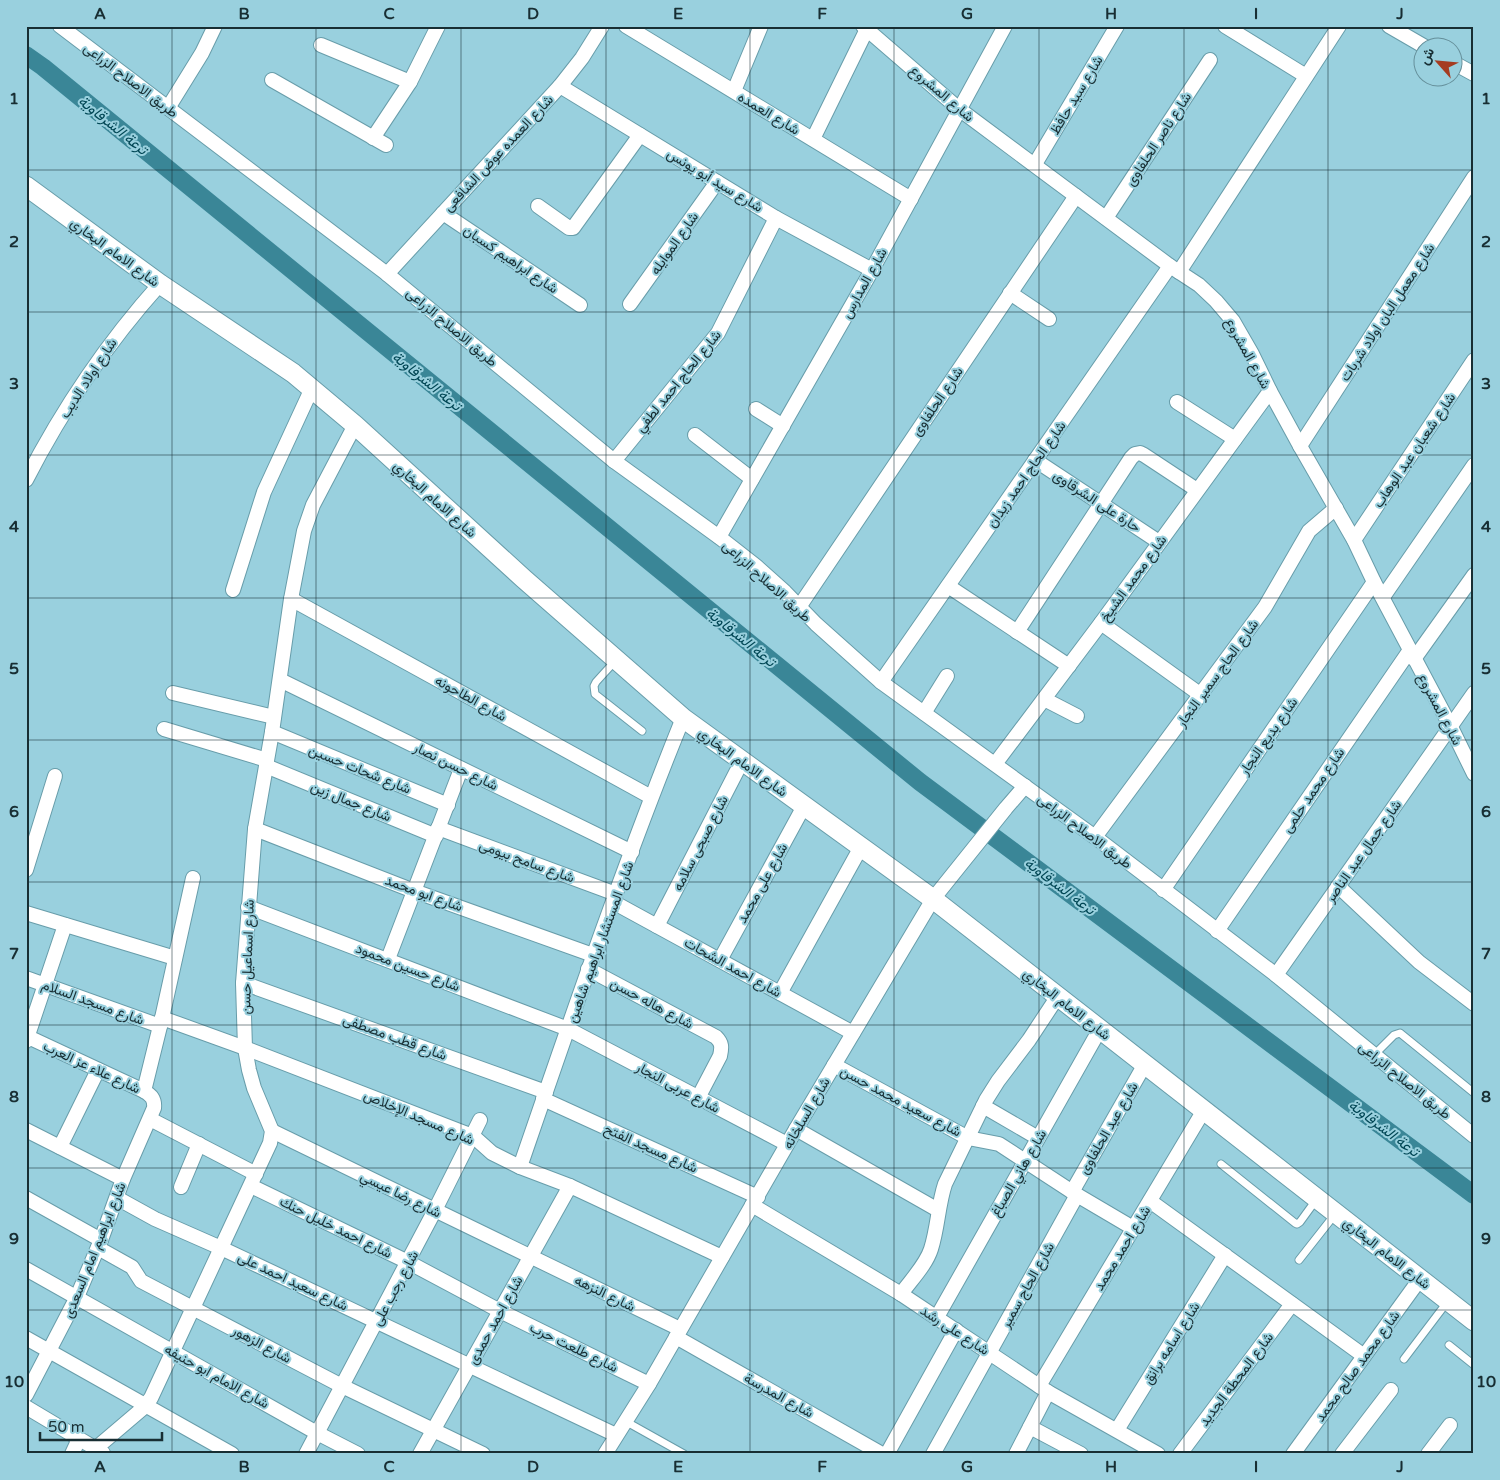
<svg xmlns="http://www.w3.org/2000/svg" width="1500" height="1480" font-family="'Varela Round',Vazirmatn,sans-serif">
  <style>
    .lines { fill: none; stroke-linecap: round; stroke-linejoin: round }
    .canal { stroke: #3a8697; stroke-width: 18 }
    .lane-casing { stroke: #689daa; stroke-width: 9 }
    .street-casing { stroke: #689daa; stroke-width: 16 }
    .secondary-casing { stroke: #689daa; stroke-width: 21 }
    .lane { stroke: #fff; stroke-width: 7 }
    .street { stroke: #fff; stroke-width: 14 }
    .secondary { stroke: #fff; stroke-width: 19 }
    .grid { fill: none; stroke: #182e33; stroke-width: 1; stroke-opacity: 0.55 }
    .labels { text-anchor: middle; stroke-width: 4; stroke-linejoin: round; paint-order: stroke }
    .street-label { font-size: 14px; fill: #182e33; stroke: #99d0de }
    .water-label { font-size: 15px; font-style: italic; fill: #004654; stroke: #99d0de }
    .neatline { fill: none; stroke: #182e33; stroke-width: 2 }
    .grid-label { font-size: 16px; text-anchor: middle; font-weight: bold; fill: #182e33 }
  </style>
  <rect width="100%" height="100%" fill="#99d0de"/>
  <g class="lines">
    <polyline class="canal" points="26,55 43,67 920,782 1474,1195"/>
    <defs>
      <g id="lane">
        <polyline points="616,660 596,682 594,686 595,694 642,731"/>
        <polyline points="1374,1055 1394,1035 1400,1033 1474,1093"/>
        <polyline points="1221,1164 1295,1223 1297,1224 1300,1222 1316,1200"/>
        <polyline points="1299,1260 1336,1213"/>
        <polyline points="1449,1345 1474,1365"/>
        <polyline points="1404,1359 1448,1301"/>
        <polyline points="625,1421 684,1454"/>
      </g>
      <g id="street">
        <polyline points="60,26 387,274 614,461 719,537 756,566 785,592 816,624 881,682 1095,837 1276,975 1474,1136"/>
        <polyline points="626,26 911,199"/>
        <polyline points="863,26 959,109 1170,266 1199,285 1216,301 1233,321 1252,354 1270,391 1300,446 1354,540 1374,582 1451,727 1474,774"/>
        <polyline points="1225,26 1306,76"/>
        <polyline points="1389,26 1427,48"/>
        <polyline points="321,45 410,82"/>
        <polyline points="1452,62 1474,74"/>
        <polyline points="272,80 386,145"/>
        <polyline points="560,86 776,218 872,270"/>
        <polyline points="734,91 761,26"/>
        <polyline points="168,108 202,53 215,26"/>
        <polyline points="373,138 410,82 438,26"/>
        <polyline points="813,139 867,29"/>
        <polyline points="1035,164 1117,26"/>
        <polyline points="538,206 569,228 573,228 640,135"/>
        <polyline points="443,213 580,305"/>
        <polyline points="1106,218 1210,60"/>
        <polyline points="1179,272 1339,26"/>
        <polyline points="387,274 560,86 582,58 602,26"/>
        <polyline points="1010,293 1049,319"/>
        <polyline points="630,304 717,182"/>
        <polyline points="1177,402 1235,439"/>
        <polyline points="756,409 783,426"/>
        <polyline points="695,435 752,479"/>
        <polyline points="1300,446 1474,177"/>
        <polyline points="1035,460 1159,542"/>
        <polyline points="614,461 718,333 776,218"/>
        <path d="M26,480c36,-70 82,-138 134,-196"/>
        <polyline points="719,537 872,270 1005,26"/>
        <polyline points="1354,540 1474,360"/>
        <polyline points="948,586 1069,666"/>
        <polyline points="233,590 264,492 312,388"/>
        <polyline points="1383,597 1474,465"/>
        <polyline points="291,599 651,797"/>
        <polyline points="799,607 1076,196"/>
        <polyline points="1101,623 1201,695"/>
        <polyline points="1017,632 1131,458 1135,454 1140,453 1144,455 1197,490"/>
        <polyline points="1414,659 1474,575"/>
        <polyline points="280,680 632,852"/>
        <polyline points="881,682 1170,266"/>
        <polyline points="173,693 274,717"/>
        <polyline points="1044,699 1077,716"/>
        <polyline points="924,713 947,676"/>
        <polyline points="164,729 267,760"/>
        <polyline points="272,732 448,805"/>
        <polyline points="995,764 1101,623 1270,391"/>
        <polyline points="266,766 436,836"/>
        <polyline points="438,828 616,894"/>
        <polyline points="255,829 414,891 593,955"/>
        <polyline points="1095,837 1265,607 1309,531 1336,508"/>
        <polyline points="26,870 55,776"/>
        <polyline points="1338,886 1419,962 1474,1004"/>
        <polyline points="1163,890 1374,582"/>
        <polyline points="613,902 853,1033"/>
        <polyline points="248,907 568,1029 787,1144"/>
        <polyline points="26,913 175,958"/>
        <polyline points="657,926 742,761"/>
        <polyline points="1217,931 1410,650"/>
        <polyline points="388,959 461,769"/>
        <polyline points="720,960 804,806"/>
        <path d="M588,969l128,68c6,6 6,10 4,19l-22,42"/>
        <polyline points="1276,975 1474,693"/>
        <polyline points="26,978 160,1026"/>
        <polyline points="243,983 546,1092"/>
        <polyline points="780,993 861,847"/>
        <polyline points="162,1018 245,1048 462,1132 473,1136 492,1153 520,1167 570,1186 722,1257"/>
        <path d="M26,1036l118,55c7,4 11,8 10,17l-31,71 -22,61 -24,57 -51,98"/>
        <polyline points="26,1041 65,925"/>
        <polyline points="834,1065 968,1138 999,1144 1077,1195 1133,1228"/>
        <polyline points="144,1091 162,1018 193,878"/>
        <polyline points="543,1099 758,1197"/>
        <polyline points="983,1106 1038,1138"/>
        <polyline points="150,1119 256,1174"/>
        <polyline points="796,1129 938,1210"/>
        <polyline points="26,1130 123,1179"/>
        <polyline points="272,1131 680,1329"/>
        <polyline points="60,1147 98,1070"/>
        <path d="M520,1167c52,-151 103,-301 163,-449"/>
        <polyline points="251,1186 408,1262 500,1311 649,1384"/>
        <polyline points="181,1187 199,1144"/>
        <polyline points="1072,1192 1145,1064"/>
        <polyline points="26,1198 101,1240"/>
        <polyline points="117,1198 155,1219 221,1248 616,1435"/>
        <polyline points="1150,1201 1364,1356"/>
        <polyline points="752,1205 901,1294 1048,1392 1158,1454"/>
        <polyline points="98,1248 132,1267 141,1281 342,1386 483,1454"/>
        <polyline points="26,1269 317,1433 358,1454"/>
        <path d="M901,1294c10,-14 25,-29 30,-45 7,-22 7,-44 14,-65l41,-84 12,-19 31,-41 29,-44"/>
        <polyline points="937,1317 1100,1029"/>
        <polyline points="676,1337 882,1454"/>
        <polyline points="26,1338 232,1454"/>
        <polyline points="1039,1386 1204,1110"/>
        <polyline points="26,1407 103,1453"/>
        <polyline points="1030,1427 1081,1454"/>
        <polyline points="1117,1430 1225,1255"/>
        <polyline points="95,1449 142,1409 151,1398 270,1143 272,1131 254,1088 249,1070 245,1048 243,983 255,829 272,732 291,599 304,531 313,505 355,425"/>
        <polyline points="72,1454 79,1439"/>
        <polyline points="306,1454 435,1210 480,1120"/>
        <polyline points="420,1454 570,1186"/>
        <polyline points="605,1454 649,1384 796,1129 933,899 1006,808 1025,786"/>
        <polyline points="887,1454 956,1330"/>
        <polyline points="933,1454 1077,1195"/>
        <polyline points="1016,1454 1048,1392"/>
        <polyline points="1180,1454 1292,1304"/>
        <polyline points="1293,1454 1420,1279"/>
        <polyline points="1342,1454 1391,1390"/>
        <polyline points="1428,1454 1450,1425"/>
      </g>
      <polyline id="secondary" points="26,186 160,284 293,373 355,425 524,579 683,718 933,899 1474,1321"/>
    </defs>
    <use href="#lane" class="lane-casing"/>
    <use href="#street" class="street-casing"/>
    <use href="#secondary" class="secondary-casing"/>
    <use href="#lane" class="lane"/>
    <use href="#street" class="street"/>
    <use href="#secondary" class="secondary"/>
  </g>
  <path class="grid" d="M172,26v1428M316,26v1428M461,26v1428M606,26v1428M750,26v1428M894,26v1428M1039,26v1428M1184,26v1428M1328,26v1428M26,170h1448M26,312h1448M26,455h1448M26,598h1448M26,740h1448M26,882h1448M26,1025h1448M26,1168h1448M26,1310h1448"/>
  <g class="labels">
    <g class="street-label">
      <text transform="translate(131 80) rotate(37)" y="5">طريق الاصلاح الزراعى</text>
      <text transform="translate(942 93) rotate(40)" y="5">شارع المشروع</text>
      <text transform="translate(1076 95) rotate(-59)" y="5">شارع سيد حافظ</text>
      <text transform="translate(769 113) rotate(31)" y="5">شارع العمده</text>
      <text transform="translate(1158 139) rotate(-57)" y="5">شارع ناصر الحلفاوى</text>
      <text transform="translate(498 153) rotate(-47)" y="5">شارع العمده عوض الشافعى</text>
      <text transform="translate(715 180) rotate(31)" y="5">شارع سيد أبو يونس</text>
      <text transform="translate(674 243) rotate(-55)" y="5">شارع الموايله</text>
      <text transform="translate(115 252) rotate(36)" y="5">شارع الامام البخاري</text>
      <text transform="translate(511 259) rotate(34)" y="5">شارع ابراهيم كسبان</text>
      <text transform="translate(864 283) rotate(-61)" y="5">شارع المدارس</text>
      <text transform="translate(1387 312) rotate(-57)" y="5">شارع معمل البان اولاد شربات</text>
      <text transform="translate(452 327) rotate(40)" y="5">طريق الاصلاح الزراعى</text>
      <text transform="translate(1248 353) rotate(61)" y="5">شارع المشروع</text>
      <text transform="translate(88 378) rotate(-57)" y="5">شارع اولاد الديب</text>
      <text transform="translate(678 381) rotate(-51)" y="5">شارع الحاج احمد لطفي</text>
      <text transform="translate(937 401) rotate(-56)" y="5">شارع الحلفاوى</text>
      <text transform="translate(1414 450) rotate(-56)" y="5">شارع شعبان عبد الوهاب</text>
      <text transform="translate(1026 474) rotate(-55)" y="5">شارع الحاج احمد زيدان</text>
      <text transform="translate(435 499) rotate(42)" y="5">شارع الامام البخاري</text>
      <text transform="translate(1097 501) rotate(33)" y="5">حارة على الشرقاوى</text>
      <text transform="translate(1133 578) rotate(-54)" y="5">شارع محمد الشيخ</text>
      <text transform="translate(767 581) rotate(42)" y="5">طريق الاصلاح الزراعى</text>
      <text transform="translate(1217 673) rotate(-54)" y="5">شارع الحاج سمير النجار</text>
      <text transform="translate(471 698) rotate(29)" y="5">شارع الطاحونه</text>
      <text transform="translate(1440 709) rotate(62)" y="5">شارع المشروع</text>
      <text transform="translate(1268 736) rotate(-55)" y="5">شارع بديع النجار</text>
      <text transform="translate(743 762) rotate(36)" y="5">شارع الامام البخاري</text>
      <text transform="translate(456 766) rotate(26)" y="5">شارع حسن نصار</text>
      <text transform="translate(360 769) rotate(22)" y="5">شارع شحات حسين</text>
      <text transform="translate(1313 790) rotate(-56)" y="5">شارع محمد حلمى</text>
      <text transform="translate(351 801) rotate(22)" y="5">شارع جمال زين</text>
      <text transform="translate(1085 831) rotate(37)" y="5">طريق الاصلاح الزراعى</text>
      <text transform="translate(700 843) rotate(-63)" y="5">شارع صبحى سلامه</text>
      <text transform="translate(1363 851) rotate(-55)" y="5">شارع جمال عبد الناصر</text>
      <text transform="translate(527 861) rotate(20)" y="5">شارع سامح بيومى</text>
      <text transform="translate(762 883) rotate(-61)" y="5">شارع على محمد</text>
      <text transform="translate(424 893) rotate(20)" y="5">شارع ابو محمد</text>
      <text transform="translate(600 942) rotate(-70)" y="5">شارع المستشار ابراهيم شاهين</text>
      <text transform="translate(247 957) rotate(-88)" y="5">شارع اسماعيل حسن</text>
      <text transform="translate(408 967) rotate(21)" y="5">شارع حسين محمود</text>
      <text transform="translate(733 967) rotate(29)" y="5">شارع احمد الشحات</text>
      <text transform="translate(93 1002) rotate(20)" y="5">شارع مسجد السلام</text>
      <text transform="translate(652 1003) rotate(28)" y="5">شارع هاله حسن</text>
      <text transform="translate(1067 1004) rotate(38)" y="5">شارع الامام البخاري</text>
      <text transform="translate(395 1037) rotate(20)" y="5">شارع قطب مصطفى</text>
      <text transform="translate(92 1067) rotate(25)" y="5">شارع علاء عز العرب</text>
      <text transform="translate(1405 1080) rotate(39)" y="5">طريق الاصلاح الزراعى</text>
      <text transform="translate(678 1087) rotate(28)" y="5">شارع عربى النجار</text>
      <text transform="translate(901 1101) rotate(28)" y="5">شارع سعيد محمد حسن</text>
      <text transform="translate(806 1113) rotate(-60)" y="5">شارع السلخانه</text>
      <text transform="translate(419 1117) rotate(23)" y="5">شارع مسجد الإخلاص</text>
      <text transform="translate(1108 1128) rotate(-60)" y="5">شارع عيد الحلفاوى</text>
      <text transform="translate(651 1148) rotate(24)" y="5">شارع مسجد الفتح</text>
      <text transform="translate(1018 1173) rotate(-60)" y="5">شارع هاني الصباغ</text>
      <text transform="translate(401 1194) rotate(26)" y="5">شارع رضا عيسي</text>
      <text transform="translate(336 1227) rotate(26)" y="5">شارع احمد خليل حنك</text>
      <text transform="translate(1122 1248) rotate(-59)" y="5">شارع احمد محمد</text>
      <text transform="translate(94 1250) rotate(-68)" y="5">شارع ابراهيم امام السعدى</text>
      <text transform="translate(1387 1253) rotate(38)" y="5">شارع الامام البخاري</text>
      <text transform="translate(293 1281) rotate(25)" y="5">شارع سعيد احمد على</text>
      <text transform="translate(1027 1285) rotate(-61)" y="5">شارع الحاج سمير</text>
      <text transform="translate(395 1288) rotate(-62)" y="5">شارع رجب على</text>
      <text transform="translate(605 1293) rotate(26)" y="5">شارع النزهه</text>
      <text transform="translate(495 1320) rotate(-61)" y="5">شارع احمد حمدى</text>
      <text transform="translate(955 1330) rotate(33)" y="5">شارع على رشد</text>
      <text transform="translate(1171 1343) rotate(-58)" y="5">شارع اسامه برانق</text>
      <text transform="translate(262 1344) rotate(28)" y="5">شارع الزهور</text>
      <text transform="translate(574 1347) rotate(26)" y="5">شارع طلعت حرب</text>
      <text transform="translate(1357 1366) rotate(-54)" y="5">شارع محمد صالح محمد</text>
      <text transform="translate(217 1376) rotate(29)" y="5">شارع الامام ابو حنيفه</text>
      <text transform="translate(1236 1379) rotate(-53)" y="5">شارع المحطة الجديد</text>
      <text transform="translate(779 1395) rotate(29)" y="5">شارع المدرسة</text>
    </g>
    <g class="water-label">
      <text transform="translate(113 125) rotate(39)" y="5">ترعة الشرقاوية</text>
      <text transform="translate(427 381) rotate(39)" y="5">ترعة الشرقاوية</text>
      <text transform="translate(741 637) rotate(39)" y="5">ترعة الشرقاوية</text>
      <text transform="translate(1060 886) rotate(37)" y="5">ترعة الشرقاوية</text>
      <text transform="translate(1384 1128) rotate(37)" y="5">ترعة الشرقاوية</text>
    </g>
  </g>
  <rect width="1500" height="1480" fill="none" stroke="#99d0de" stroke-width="55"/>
  <g transform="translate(1438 62) rotate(297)"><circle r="24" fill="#99d0de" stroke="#658f9a"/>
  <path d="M0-4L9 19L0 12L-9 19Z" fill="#a53c21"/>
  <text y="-8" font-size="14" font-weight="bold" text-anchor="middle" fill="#182e33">ش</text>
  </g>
  <path d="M40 1432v8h122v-8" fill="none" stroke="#182e33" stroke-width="2.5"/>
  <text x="48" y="1432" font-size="15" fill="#182e33" stroke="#99d0de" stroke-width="4" paint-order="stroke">50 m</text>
  <rect x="28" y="28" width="1444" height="1424" class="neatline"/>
  <g class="grid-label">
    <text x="100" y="19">A</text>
    <text x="244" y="19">B</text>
    <text x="389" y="19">C</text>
    <text x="533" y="19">D</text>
    <text x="678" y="19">E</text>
    <text x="822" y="19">F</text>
    <text x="967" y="19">G</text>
    <text x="1111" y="19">H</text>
    <text x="1256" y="19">I</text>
    <text x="1400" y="19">J</text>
    <text x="14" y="104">1</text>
    <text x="1486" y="104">1</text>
    <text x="14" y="247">2</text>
    <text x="1486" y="247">2</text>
    <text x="14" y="389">3</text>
    <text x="1486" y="389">3</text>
    <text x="14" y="532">4</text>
    <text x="1486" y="532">4</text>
    <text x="14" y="674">5</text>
    <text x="1486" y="674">5</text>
    <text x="14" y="817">6</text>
    <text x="1486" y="817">6</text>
    <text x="14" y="959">7</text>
    <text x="1486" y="959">7</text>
    <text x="14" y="1102">8</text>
    <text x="1486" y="1102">8</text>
    <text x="14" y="1244">9</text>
    <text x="1486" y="1244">9</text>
    <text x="14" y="1387">10</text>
    <text x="1486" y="1387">10</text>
    <text x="100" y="1472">A</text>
    <text x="244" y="1472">B</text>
    <text x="389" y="1472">C</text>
    <text x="533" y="1472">D</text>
    <text x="678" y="1472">E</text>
    <text x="822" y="1472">F</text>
    <text x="967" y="1472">G</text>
    <text x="1111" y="1472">H</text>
    <text x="1256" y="1472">I</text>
    <text x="1400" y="1472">J</text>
  </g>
</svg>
